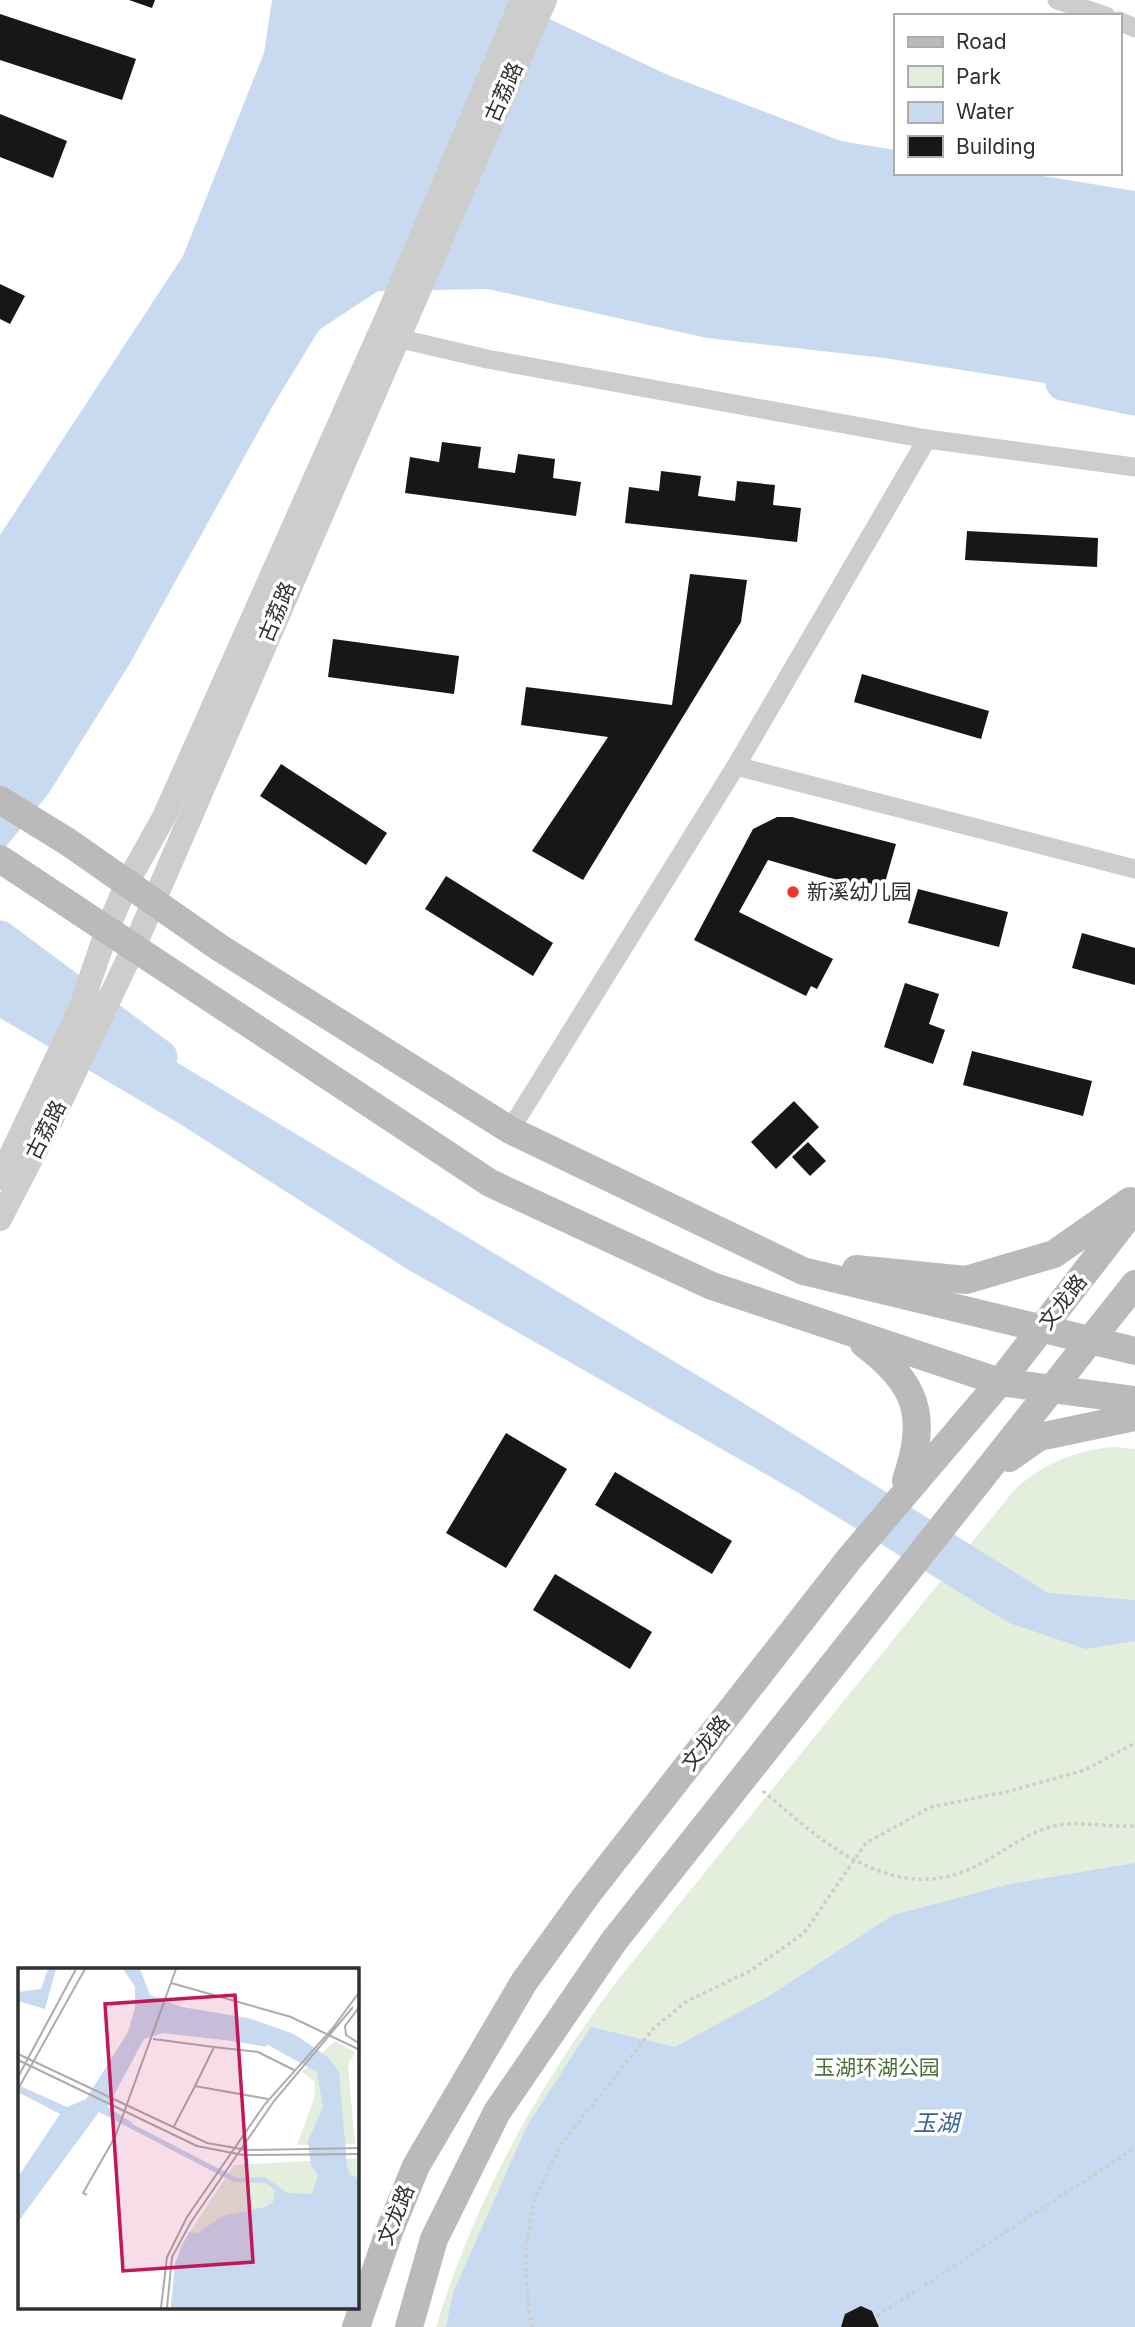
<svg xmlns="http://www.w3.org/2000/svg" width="1135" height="2327" font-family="Inter,'Noto Sans SC',sans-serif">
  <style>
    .green { fill: #e3eedd }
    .water { fill: #c8daef }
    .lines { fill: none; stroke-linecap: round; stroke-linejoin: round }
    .river { stroke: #c8daef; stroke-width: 35 }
    .building { fill: #171717 }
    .path { stroke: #cdcdcd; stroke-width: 3.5; stroke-dasharray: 3.5 3.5; stroke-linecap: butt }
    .minor { stroke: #cdcdcd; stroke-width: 19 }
    .tertiary { stroke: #cdcdcd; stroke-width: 24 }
    .secondary { stroke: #bababa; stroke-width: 28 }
    .poi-dot { fill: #f53524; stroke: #fff; stroke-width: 2.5 }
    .labels { text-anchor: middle; stroke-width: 7; stroke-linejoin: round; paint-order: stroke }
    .street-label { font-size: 21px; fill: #303030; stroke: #fff }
    .poi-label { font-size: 21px; fill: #303030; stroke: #fff; text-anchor: start }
    .park-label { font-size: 21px; fill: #4a7039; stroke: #fff }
    .water-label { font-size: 23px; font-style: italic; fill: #36649a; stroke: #fff }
    .inset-river { fill: none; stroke: #c8daef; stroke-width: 3.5 }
    .inset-road { fill: none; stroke: #acacac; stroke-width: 2 }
    .view { fill: #c2185b; fill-opacity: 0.15; stroke: #c2185b; stroke-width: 3.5 }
    .inset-edge { fill: none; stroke: #303030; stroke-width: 3.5 }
  </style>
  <rect width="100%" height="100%" fill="#fff"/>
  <path class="green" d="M1114,1447l21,2v878h-699c39,-127 101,-240 181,-346l399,-493c29,-25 60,-38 98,-41z"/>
  <g class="water">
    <polygon points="272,0 509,0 668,75 841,141 895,150 895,173 1025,173 1135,191 1135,397 884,358 707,338 488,289 378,291 319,330 272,407 129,665 49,793 0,854 0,535 183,256 264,53"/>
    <polygon points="0,956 745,1404 1048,1593 1135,1600 1135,1641 1086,1649 1009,1623 795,1491 407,1269 180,1124 0,1018"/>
    <polygon points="1135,1863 1135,2327 879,2327 872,2311 861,2306 845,2314 842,2327 446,2327 453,2293 527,2126 591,2027 675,2047 769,1996 893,1915 1010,1884"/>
  </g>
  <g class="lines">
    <g class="river">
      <polyline points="1063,383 1135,398"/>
      <polyline points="0,938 160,1057"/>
    </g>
  </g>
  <g class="building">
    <polygon points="129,0 155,0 152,8"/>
    <polygon points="0,14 136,59 122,100 0,60"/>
    <polygon points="0,114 67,141 53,178 0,157"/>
    <polygon points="0,284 25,296 10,324 0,319"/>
    <polygon points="442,442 481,447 478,468 515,473 518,454 555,459 553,478 581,482 576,516 405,493 410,457 439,462"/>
    <polygon points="661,471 701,476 698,496 735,501 737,481 775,485 773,505 801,508 797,542 625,523 629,487 659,491"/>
    <polygon points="967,531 1098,538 1097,567 965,560"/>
    <polygon points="690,574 747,580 741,622 583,880 532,851 608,737 521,725 526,687 672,705"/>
    <polygon points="333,639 459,656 454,694 328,677"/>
    <polygon points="862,674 989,711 981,739 854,702"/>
    <polygon points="281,764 387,833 366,865 260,796"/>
    <polygon points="777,817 792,817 896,844 882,893 768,860 739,912 833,959 817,989 811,986 806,996 694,940 753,829"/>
    <polygon points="446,876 553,943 533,976 425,909"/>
    <polygon points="918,889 1008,912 999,947 908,923"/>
    <polygon points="1082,933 1135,948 1135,985 1072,968"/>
    <polygon points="905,983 939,994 929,1024 945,1030 933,1064 884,1047"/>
    <polygon points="972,1051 1092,1081 1083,1116 963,1085"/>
    <polygon points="794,1101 819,1127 776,1169 751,1142"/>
    <polygon points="808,1142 826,1161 810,1176 792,1157"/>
    <polygon points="506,1433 567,1469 506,1568 446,1533"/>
    <polygon points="615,1472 732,1541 712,1574 595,1505"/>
    <polygon points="555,1574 652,1632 630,1669 533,1610"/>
    <polygon points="861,2306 872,2311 879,2327 841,2327 845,2314"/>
  </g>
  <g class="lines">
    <g class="path">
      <path d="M763,1791c55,47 123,111 202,80 29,-11 54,-35 85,-44 27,-8 57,1 85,-1"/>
      <polyline points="877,2316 1135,2148"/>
      <polyline points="532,2327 528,2304 526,2248 534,2200 561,2144 654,2028 687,2001 750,1971 804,1933 866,1843 931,1807 1010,1791 1085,1770 1135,1743"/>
    </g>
    <g class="minor">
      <polyline points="1057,0 1106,16"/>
      <polyline points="1119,21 1135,28"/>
      <polyline points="397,338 487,359 927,439"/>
      <polyline points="736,766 927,439 1135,467"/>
      <polyline points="510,1130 736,766 1135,869"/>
    </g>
    <g class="tertiary">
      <polyline points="0,1178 80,1009 107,930 127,883 164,817 387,317 522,0"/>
      <polyline points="0,1219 59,1105 134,947 545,0"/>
    </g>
    <g class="secondary">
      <polyline points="0,800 68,842 220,948 510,1130 803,1271 1135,1351"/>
      <polyline points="0,859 490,1183 712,1286 1000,1382 1135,1400"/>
      <polyline points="856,1269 966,1280 1054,1254 1130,1201"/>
      <path d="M864,1344c54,40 64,73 42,136"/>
      <polyline points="1009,1458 1039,1437 1135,1417"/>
      <polyline points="356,2327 389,2232 416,2166 524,1982 586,1896 850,1558 1000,1382 1135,1208"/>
      <polyline points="409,2327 434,2239 497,2112 614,1941 1135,1284"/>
    </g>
  </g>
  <circle class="poi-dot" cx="793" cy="892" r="7"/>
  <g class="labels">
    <g class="street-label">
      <text transform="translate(504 92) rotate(-66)" y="7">古荔路</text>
      <text transform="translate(277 612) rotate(-67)" y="7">古荔路</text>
      <text transform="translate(46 1130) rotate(-63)" y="7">古荔路</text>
      <text transform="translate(1063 1302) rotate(-52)" y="7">文龙路</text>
      <text transform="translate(706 1743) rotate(-52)" y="7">文龙路</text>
      <text transform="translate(396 2215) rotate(-68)" y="7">文龙路</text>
    </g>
    <g class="poi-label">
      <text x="807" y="899">新溪幼儿园</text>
    </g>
    <g class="park-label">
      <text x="877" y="2075">玉湖环湖公园</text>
    </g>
    <g class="water-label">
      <text x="936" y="2131">玉湖</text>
    </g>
  </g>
  <g transform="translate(18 1968)">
    <rect width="341" height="341" fill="#fff"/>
    <path d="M317,73l20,11 -7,13 7,79 -58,1 17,-46 1,-17 -13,-10zM341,190v150h-189l10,-61 54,-82z" fill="#e3eedd"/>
    <path d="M30,1h8l-11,40 -27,-8v-9l23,-3zM105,1h17l10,26 32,12 66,11 46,16 34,23 11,15 8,93 3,10 9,3v130h-188l4,-45 14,-31 9,1 24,-17 43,-9 8,-5 2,-12 -9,-7 -33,-1 -134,-70 -81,110v-45l42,-63 -42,-22v-7l49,22 19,-8 42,-67 7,-24v-21zM145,65l105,12 49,27 6,35 -15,34 3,24 7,10 -6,19 -25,-1 -22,-16 -28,1 -126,-65 -4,-5 37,-69z" fill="#c8daef" fill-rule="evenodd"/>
    <path class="inset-river" d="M212,71l37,6M85,138l28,18"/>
    <path class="inset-road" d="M153,15l120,34 69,33M342,38l-15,20 1,9 14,9M135,71l61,8M0,86l189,89 40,7 113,-2M0,92l179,86 46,9 117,-1M0,109l58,-108M177,118l19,-39 44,5 36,18M0,121l67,-120M155,160l22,-42 73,13M69,227l-4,-2 32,-56 61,-168M143,340l6,-51 20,-40 78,-113 67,-75 28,-38M149,340l5,-51 19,-35 83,-121 79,-94"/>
    <path class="view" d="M217,27l18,267 -130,9 -18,-267z"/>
    <rect width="341" height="341" class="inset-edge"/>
  </g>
  <rect x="894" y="14" width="228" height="161" fill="#ffffff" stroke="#acacac" stroke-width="2"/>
  <rect x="908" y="37" width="35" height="10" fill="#bababa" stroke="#acacac" stroke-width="2"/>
  <text x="956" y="49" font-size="21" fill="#303030">Road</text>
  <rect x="908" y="66" width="35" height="21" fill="#e3eedd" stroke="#acacac" stroke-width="2"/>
  <text x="956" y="84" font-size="21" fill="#303030">Park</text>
  <rect x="908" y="102" width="35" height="21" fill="#c8daef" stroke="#acacac" stroke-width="2"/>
  <text x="956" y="119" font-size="21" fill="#303030">Water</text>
  <rect x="908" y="136" width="35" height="21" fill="#171717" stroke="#acacac" stroke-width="2"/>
  <text x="956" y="154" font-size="21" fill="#303030">Building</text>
</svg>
